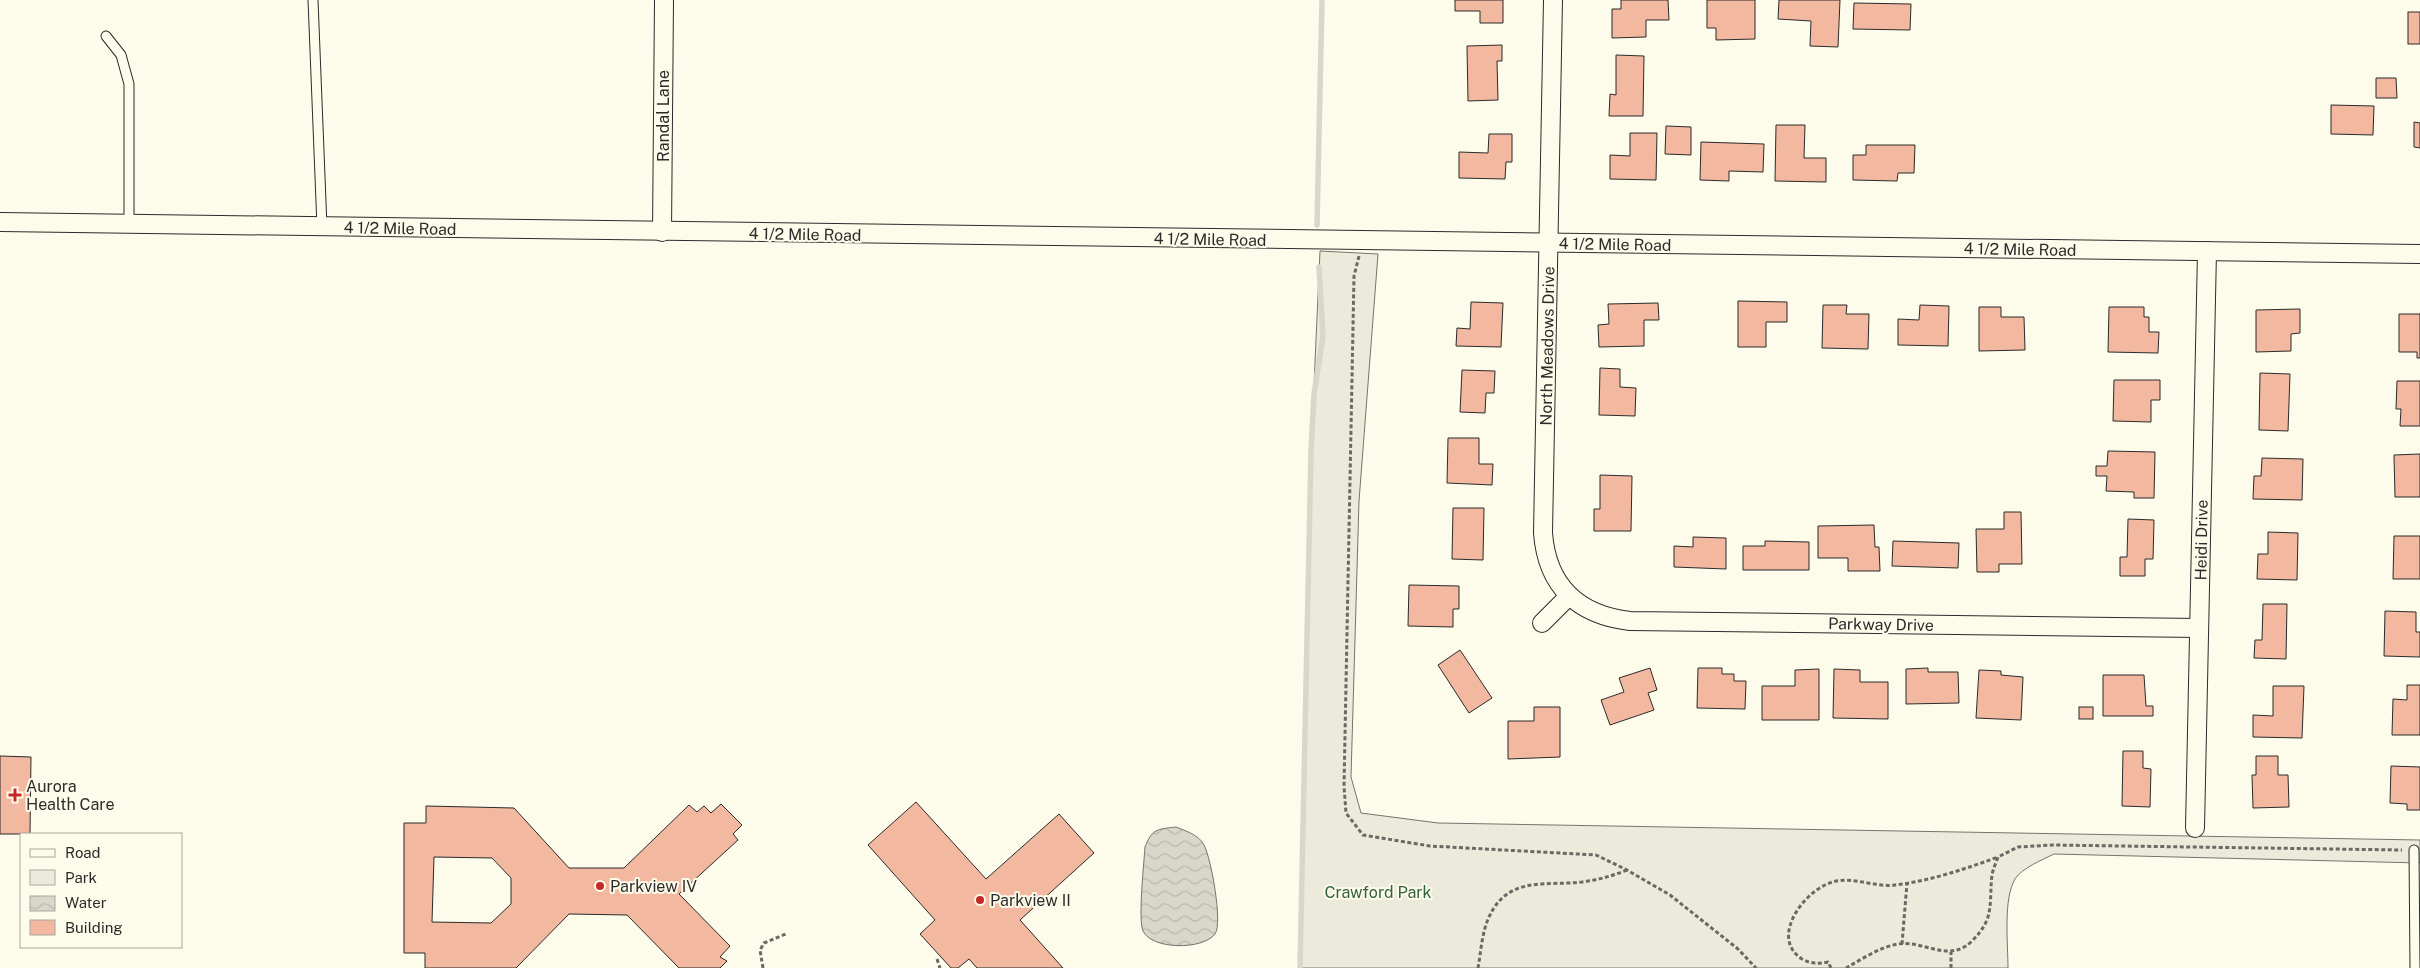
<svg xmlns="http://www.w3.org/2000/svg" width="2420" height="968" font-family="'Public Sans',sans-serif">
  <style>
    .green { fill: #ecebdb; stroke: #74746e }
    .water { fill: url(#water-waves); stroke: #74746e }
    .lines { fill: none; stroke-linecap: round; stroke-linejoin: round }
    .stream { stroke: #d8d7c9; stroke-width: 5.5 }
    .building { fill: #f2b8a0; stroke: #2b2b2b; fill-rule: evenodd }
    .lane-casing { stroke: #2b2b2b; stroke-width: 11 }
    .street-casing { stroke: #2b2b2b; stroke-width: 20 }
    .path { stroke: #6a6964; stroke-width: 3; stroke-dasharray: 4 2.5; stroke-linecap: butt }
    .lane { stroke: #fdfbea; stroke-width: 9 }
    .street { stroke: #fdfbea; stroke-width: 18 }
    .poi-dot { fill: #c62828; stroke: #fdfbea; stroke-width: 2 }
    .labels { text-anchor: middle; stroke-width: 4; stroke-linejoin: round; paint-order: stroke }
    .street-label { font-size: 16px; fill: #2b2b2b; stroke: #fdfbea }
    .poi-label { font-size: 16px; fill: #2b2b2b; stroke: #fdfbea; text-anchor: start }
    .park-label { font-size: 16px; fill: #34623c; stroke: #fdfbea }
  </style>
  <defs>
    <pattern id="water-waves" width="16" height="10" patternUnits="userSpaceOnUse" patternTransform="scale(1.25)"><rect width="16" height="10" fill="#d8d7c9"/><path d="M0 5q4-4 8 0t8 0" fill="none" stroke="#bab9ad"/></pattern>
  </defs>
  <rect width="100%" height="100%" fill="#fdfbea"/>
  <path class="green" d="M1320,251l58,3 -19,247 -8,276 10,36 77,10 982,17v23l-366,-9c-12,6 -32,14 -39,25 -12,20 -7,65 -7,89h-708l11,-516z"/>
  <path class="water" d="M1176,827c10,4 23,8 28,18 7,13 19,78 11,89 -12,16 -63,16 -72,-3 -5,-11 1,-69 2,-84 7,-18 12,-18 31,-20z"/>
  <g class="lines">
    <g class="stream">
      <polyline points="1317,225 1322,0"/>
      <polyline points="1300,968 1311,452 1314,394 1323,336 1319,267"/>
    </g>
  </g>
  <g class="building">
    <polygon points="1455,0 1503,0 1503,23 1480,23 1480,11 1455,11"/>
    <polygon points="1621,0 1668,0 1669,20 1646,20 1646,37 1612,38 1612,9 1621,9"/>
    <polygon points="1707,0 1755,0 1755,39 1716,40 1716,28 1707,28"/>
    <polygon points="1779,0 1840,0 1838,47 1810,46 1811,21 1778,19"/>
    <polygon points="1854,3 1911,4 1910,30 1853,29"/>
    <rect x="2408" y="12" width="12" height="32"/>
    <polygon points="1502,45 1502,61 1497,61 1498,100 1468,101 1467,46"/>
    <polygon points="1616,55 1644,56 1643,116 1609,116 1610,94 1616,95"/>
    <polygon points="2376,78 2396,78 2397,98 2376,98"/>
    <polygon points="2331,105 2374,106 2373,135 2331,134"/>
    <polygon points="2414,122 2420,123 2420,148 2414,147"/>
    <polygon points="1776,125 1805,125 1804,158 1826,158 1826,182 1775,181"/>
    <polygon points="1666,126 1691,127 1691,155 1665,154"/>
    <polygon points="1630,133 1657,133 1656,180 1610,179 1610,155 1630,156"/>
    <polygon points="1489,134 1512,134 1512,162 1506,162 1505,179 1459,178 1459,152 1488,153"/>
    <polygon points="1701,142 1764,144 1763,172 1729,171 1729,181 1700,180"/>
    <polygon points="1866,145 1915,145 1914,173 1898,173 1897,181 1853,180 1853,155 1866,155"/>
    <polygon points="1738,301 1787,302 1787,322 1766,322 1766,347 1738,347"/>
    <polygon points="1471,302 1503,303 1501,347 1456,346 1457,328 1470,329"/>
    <polygon points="1658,303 1659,320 1644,320 1644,346 1599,347 1598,325 1609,324 1608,304"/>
    <polygon points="1823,305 1847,305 1846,314 1869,314 1868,349 1822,348"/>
    <polygon points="1920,305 1949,306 1948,346 1898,345 1898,319 1919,320"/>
    <polygon points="1979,307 2001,307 2001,317 2024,317 2025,350 1979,351"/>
    <polygon points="2109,307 2144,307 2144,317 2149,317 2149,332 2159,332 2158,353 2108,352"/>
    <polygon points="2300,309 2300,333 2291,334 2291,351 2256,352 2256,310"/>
    <polygon points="2399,314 2420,314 2420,358 2417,358 2417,352 2399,352"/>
    <polygon points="1600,368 1620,369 1620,387 1636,388 1635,416 1599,415"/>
    <polygon points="1462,370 1495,371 1494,393 1486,393 1485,413 1460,412"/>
    <polygon points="2260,373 2290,374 2288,431 2259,430"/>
    <polygon points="2114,380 2160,380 2160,400 2151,400 2151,422 2113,421"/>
    <polygon points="2397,381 2420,381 2420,426 2400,426 2401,409 2396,409"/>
    <polygon points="1448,438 1479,438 1479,464 1493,464 1492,485 1447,483"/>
    <polygon points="2108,451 2155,452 2154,498 2134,498 2134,492 2106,491 2107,476 2096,476 2096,466 2107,466"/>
    <polygon points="2420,454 2420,497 2395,497 2394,455"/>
    <polygon points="2262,458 2303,459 2302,500 2253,499 2254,476 2261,476"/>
    <polygon points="1600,475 1632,476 1631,531 1594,531 1594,509 1600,509"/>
    <polygon points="1453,508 1484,508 1483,560 1452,559"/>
    <polygon points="2004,512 2021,512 2022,564 1999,564 1999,572 1977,572 1976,529 2004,529"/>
    <polygon points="2128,519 2154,520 2153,559 2145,559 2145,576 2120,576 2120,557 2127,557"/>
    <polygon points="1874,525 1875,547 1879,547 1880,571 1848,571 1848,558 1818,558 1818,526"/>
    <polygon points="2268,532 2298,533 2297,580 2257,579 2258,554 2268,554"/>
    <polygon points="2394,536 2420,536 2420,579 2393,579"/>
    <polygon points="1693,537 1726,538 1726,569 1674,567 1674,546 1693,547"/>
    <polygon points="1765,541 1809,542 1809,570 1743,570 1743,546 1765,546"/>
    <polygon points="1893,541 1959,543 1958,568 1892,566"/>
    <polygon points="1409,585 1459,586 1459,609 1453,609 1453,627 1408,626"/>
    <polygon points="2263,604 2287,604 2286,659 2254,658 2255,640 2262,640"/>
    <polygon points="2385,611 2416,612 2416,632 2420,632 2420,657 2384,656"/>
    <polygon points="1460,650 1492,698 1469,713 1438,665"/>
    <polygon points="1650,668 1657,690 1648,693 1654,710 1610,725 1601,700 1624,692 1619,678"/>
    <polygon points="1698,668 1722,668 1722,674 1734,674 1734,681 1746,681 1745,709 1697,708"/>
    <polygon points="1928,668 1928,672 1958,672 1959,703 1906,704 1906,669"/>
    <polygon points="1819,669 1819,720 1762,720 1762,686 1795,686 1795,670"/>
    <polygon points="1834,669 1860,670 1860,682 1888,682 1888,719 1833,718"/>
    <polygon points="1979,670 2001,671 2001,675 2023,677 2021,720 1976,718"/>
    <polygon points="2103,675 2144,675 2146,706 2153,706 2153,716 2103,716"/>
    <polygon points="2407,685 2420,685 2420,735 2392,735 2393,699 2407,700"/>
    <polygon points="2273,686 2304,686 2302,738 2253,737 2253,715 2273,716"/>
    <polygon points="1534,707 1560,707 1560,757 1508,759 1508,721 1534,721"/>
    <rect x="2079" y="707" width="14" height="12"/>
    <polygon points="2123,751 2143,751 2143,768 2151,769 2150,807 2122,806"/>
    <polygon points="0,756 31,757 30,834 0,834"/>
    <polygon points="2256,756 2278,756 2278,775 2288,775 2289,807 2253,808 2252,775 2256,775"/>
    <polygon points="2391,766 2420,767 2420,810 2407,810 2407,804 2390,803"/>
    <polygon points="916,802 986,879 1059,814 1094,853 1020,920 1063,968 977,968 969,959 958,968 951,968 920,934 935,920 868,845"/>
    <path d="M721,804l21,21 -9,9 5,6 -59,54 51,52 -10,11 7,4 -7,7h-41l-52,-53 -58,-1 -53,54h-91v-15h-21v-130h22v-17l88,2 55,60h55l65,-63 8,7 7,-6 7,7zM434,857l58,1 19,20v26l-20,19 -59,-1z"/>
  </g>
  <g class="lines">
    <defs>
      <g id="lane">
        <polyline points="313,0 322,227"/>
        <polyline points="106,36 121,55 129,84 129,224"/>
        <polyline points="2414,850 2415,968"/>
      </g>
      <g id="street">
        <path d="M1553,0l-10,533c4,53 35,82 87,88l569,7"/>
        <polyline points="0,222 2420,254"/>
        <polyline points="662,232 664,0"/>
        <polyline points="1542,623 1569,596"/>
        <polyline points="2195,828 2207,251"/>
      </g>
    </defs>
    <use href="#lane" class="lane-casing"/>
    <use href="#street" class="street-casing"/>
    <g class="path">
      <polyline points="1359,256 1354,276 1344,786 1346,813 1363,835 1430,846 1596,855 1627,870 1670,895 1738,949 1756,968"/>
      <polyline points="1902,944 1907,883"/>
      <polyline points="937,959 940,968"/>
      <polyline points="763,968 760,950 764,943 786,934"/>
      <path d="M1478,968c3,-16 4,-38 12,-53 19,-39 56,-29 92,-33 16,-2 30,-6 45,-12"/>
      <path d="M1831,968l-3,-6c-9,2 -17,2 -26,-3 -31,-20 -2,-62 23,-74 23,-12 47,3 70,0 35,-4 70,-16 103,-28"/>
      <path d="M1846,968c16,-9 34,-21 52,-24 26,-4 50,19 73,-2 7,-7 12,-13 16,-22 5,-14 3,-30 5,-45 1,-6 4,-12 6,-18l20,-10 34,-2 350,5"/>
      <polyline points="1951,968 1951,952"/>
    </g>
    <use href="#lane" class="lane"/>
    <use href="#street" class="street"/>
  </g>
  <g class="poi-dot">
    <path d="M12.5 787.5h5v5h5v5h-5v5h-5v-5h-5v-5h5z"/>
    <circle cx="600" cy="886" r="5"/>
    <circle cx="980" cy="900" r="5"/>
  </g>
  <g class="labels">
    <g class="street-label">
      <text transform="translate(663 116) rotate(-90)" y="6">Randal Lane</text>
      <text transform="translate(400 228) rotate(1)" y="6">4 1/2 Mile Road</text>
      <text transform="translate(805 234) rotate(1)" y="6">4 1/2 Mile Road</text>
      <text transform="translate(1210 239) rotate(1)" y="6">4 1/2 Mile Road</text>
      <text transform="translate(1615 244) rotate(1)" y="6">4 1/2 Mile Road</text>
      <text transform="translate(2020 249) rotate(1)" y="6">4 1/2 Mile Road</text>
      <text transform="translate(1547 346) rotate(-89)" y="6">North Meadows Drive</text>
      <text transform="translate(2201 540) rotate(-89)" y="6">Heidi Drive</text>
      <text transform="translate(1881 624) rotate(1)" y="6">Parkway Drive</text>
    </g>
    <g class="poi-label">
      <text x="26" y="792">Aurora<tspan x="26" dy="18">Health Care</tspan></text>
      <text x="610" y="892">Parkview IV</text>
      <text x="990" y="906">Parkview II</text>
    </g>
    <g class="park-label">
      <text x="1378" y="898">Crawford Park</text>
    </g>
  </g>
  <rect x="20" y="833" width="162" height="115" fill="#fdfbea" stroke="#a9a89e"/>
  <rect x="30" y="849" width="25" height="8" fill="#fdfbea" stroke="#a9a89e"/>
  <text x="65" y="858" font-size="15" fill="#2b2b2b">Road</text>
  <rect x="30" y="870" width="25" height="15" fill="#ecebdb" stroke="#a9a89e"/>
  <text x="65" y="883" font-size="15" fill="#2b2b2b">Park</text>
  <rect x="30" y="896" width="25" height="15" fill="url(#water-waves)" stroke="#a9a89e"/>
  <text x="65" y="908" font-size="15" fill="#2b2b2b">Water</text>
  <rect x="30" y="920" width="25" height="15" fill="#f2b8a0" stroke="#a9a89e"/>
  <text x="65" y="933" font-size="15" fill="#2b2b2b">Building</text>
</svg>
